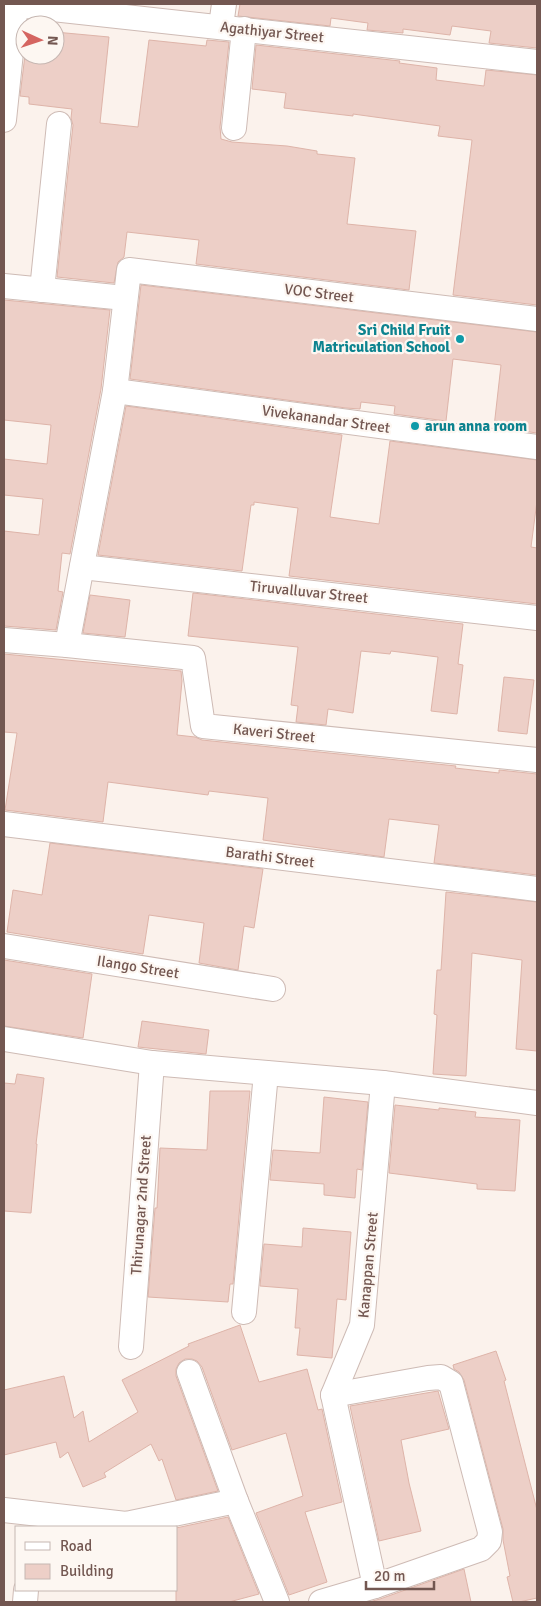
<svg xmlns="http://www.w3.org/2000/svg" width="541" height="1606" font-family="Signika,sans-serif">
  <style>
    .building { fill: #edcfc7; stroke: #deb4a9 }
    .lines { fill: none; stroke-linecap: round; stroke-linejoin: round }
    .minor-casing { stroke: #cebbb5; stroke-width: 26 }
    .minor { stroke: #fff; stroke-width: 24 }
    .culture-dot { fill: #0f9aa8; stroke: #fdf7f2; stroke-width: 2 }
    .labels { text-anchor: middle; stroke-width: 4.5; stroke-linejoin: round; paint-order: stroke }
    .street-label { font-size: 15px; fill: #735751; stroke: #fdf7f2 }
    .culture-label { font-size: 15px; font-weight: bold; fill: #0d838f; stroke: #fdf7f2; text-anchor: end }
  </style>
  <rect width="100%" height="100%" fill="#fbf2ec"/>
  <g class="building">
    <polygon points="240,4 537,4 537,48 489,43 491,31 452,26 450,35 403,29 403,33 367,30 368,23 331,18 330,26 238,16"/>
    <polygon points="55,32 109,37 100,123 138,127 149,40 206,46 207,40 229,42 220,127 221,139 232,142 287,146 317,151 317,154 355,158 347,224 416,231 409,290 196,264 199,240 127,232 124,257 118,262 114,283 57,277 73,125 71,118 72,109 29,104 29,97 20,96 25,55 55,55"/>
    <polygon points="256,45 400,61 399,63 437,68 436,80 484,86 486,70 537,75 537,305 453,295 472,140 438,136 440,126 353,114 353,116 284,108 286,93 252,89"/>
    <polygon points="141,285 537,332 537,433 494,427 501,365 453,359 446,421 394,414 395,406 361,402 360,409 346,408 130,379"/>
    <polygon points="4,300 110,310 101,389 70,554 62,553 58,591 63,592 56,630 4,626 4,531 39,535 43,499 4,495 4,459 47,464 51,425 4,420"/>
    <polygon points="126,406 342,435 330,517 379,524 390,441 537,460 537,501 531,547 537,548 537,604 289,576 298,508 254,502 254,505 251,505 242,571 98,555"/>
    <polygon points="193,593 463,624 458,664 463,665 457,714 431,711 438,657 391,651 390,654 361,651 353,713 328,709 326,725 296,722 298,706 291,705 298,647 188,636"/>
    <polygon points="90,595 130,600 125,637 83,633"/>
    <polygon points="4,654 181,671 182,681 177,735 195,737 202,740 456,766 455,768 499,773 499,770 537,774 537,875 434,863 439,825 389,819 384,857 263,840 268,798 209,791 208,795 108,782 103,822 5,810 17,733 4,732"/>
    <polygon points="504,677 534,680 527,734 498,731"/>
    <polygon points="50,843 263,869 254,928 244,926 238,970 199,963 204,923 149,915 143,954 7,932 13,890 42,895"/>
    <polygon points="446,892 537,902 537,1051 516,1049 522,960 472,953 466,1076 433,1074 437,1015 434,1014 437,970 441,970"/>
    <polygon points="4,960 92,974 83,1038 4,1026"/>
    <polygon points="142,1021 209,1030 206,1054 138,1047"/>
    <polygon points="17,1074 44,1078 36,1144 37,1144 31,1213 4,1211 4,1083 15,1084"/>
    <polygon points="210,1091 250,1091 233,1284 230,1284 228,1302 148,1297 155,1208 157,1208 160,1148 207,1150"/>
    <polygon points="324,1097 368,1102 362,1170 357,1169 355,1198 324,1195 324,1184 270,1180 273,1150 320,1153"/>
    <polygon points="395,1105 439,1110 439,1108 476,1112 475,1117 520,1120 515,1191 477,1189 477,1184 389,1173"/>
    <polygon points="303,1228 351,1232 346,1300 337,1299 332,1358 297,1355 300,1328 295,1328 298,1289 260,1286 264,1244 302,1247"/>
    <polygon points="240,1325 259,1382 307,1369 318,1410 322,1409 342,1502 305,1512 327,1582 289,1595 256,1513 303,1496 286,1433 232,1450 202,1367 197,1361 192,1359 185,1359 179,1363 176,1369 176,1376 218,1491 176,1500 162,1459 159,1461 151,1444 104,1473 106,1477 83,1487 68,1452 60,1458 56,1442 4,1455 4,1390 64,1376 74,1418 83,1411 89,1442 138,1412 122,1380 189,1346 188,1344"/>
    <polygon points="496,1351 506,1380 504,1381 537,1510 537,1598 519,1602 513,1602 507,1577 510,1576 503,1540 503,1529 464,1380 459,1372 454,1369 453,1365"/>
    <polygon points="438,1391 449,1429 401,1440 409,1483 421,1531 379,1541 350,1406"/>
    <polygon points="228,1517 259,1594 229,1602 176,1602 176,1528"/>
    <polygon points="464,1569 471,1602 369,1602 380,1599"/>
  </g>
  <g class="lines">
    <defs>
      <g id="minor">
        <polyline points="7,4 537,62"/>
        <polyline points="221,26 224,4"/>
        <polyline points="4,120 16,4"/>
        <polyline points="234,128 244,29"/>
        <polyline points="4,286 125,298"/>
        <polyline points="42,290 59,124"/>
        <polyline points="115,391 537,447"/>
        <polyline points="82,567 537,618"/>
        <polyline points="4,640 67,645 193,658 203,726 537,760"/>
        <polyline points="67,645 115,391 129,270 537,319"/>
        <polyline points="4,824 537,889"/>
        <polyline points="4,946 273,989"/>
        <polyline points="4,1039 152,1063 383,1083 537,1103"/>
        <polyline points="244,1312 266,1073"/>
        <polyline points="131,1347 152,1063"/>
        <polyline points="189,1372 236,1501 277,1602"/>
        <polyline points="4,1510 126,1524 236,1501"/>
        <polyline points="375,1586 333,1395 362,1325 383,1083"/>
        <polyline points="25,1602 26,1590"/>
        <polyline points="321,1602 375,1586 481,1549 489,1541 490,1532 451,1383 441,1377 428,1378 333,1395"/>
      </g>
    </defs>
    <use href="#minor" class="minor-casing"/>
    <use href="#minor" class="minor"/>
  </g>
  <g class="culture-dot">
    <circle cx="460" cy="339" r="5"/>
    <circle cx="415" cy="426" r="5"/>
  </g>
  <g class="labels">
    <g class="street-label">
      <text transform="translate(272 32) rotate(6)" y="5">Agathiyar Street</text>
      <text transform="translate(319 293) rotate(7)" y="5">VOC Street</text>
      <text transform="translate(326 419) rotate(8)" y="5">Vivekanandar Street</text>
      <text transform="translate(309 592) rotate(6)" y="5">Tiruvalluvar Street</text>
      <text transform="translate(274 733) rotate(6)" y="5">Kaveri Street</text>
      <text transform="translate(270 857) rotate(7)" y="5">Barathi Street</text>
      <text transform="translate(138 967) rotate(9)" y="5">Ilango Street</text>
      <text transform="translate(141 1205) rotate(-86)" y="5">Thirunagar 2nd Street</text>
      <text transform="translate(368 1265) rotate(-85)" y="5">Kanappan Street</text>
    </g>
    <g class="culture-label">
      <text x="450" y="335">Sri Child Fruit<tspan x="450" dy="17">Matriculation School</tspan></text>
      <text x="425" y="431" text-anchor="start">arun anna room</text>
    </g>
  </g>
  <rect width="541" height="1606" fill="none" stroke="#735751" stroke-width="10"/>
  <rect x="15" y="1526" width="162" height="65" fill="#fdf7f2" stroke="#c6b7b2"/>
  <rect x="25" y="1542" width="25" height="8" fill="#ffffff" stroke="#c6b7b2"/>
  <text x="60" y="1551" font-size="15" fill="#735751">Road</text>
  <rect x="25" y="1564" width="25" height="15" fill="#edcfc7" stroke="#c6b7b2"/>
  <text x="60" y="1576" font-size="15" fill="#735751">Building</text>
  <g transform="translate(40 40) rotate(93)"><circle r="24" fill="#fdf7f2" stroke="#c6b7b2"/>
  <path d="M0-4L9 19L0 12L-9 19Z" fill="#d56561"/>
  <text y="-8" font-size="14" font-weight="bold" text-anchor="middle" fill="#735751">N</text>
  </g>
  <path d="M366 1581v8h68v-8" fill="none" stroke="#735751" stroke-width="2.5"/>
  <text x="374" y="1581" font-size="15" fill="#735751" stroke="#fdf7f2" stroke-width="4" paint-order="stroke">20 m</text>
</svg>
